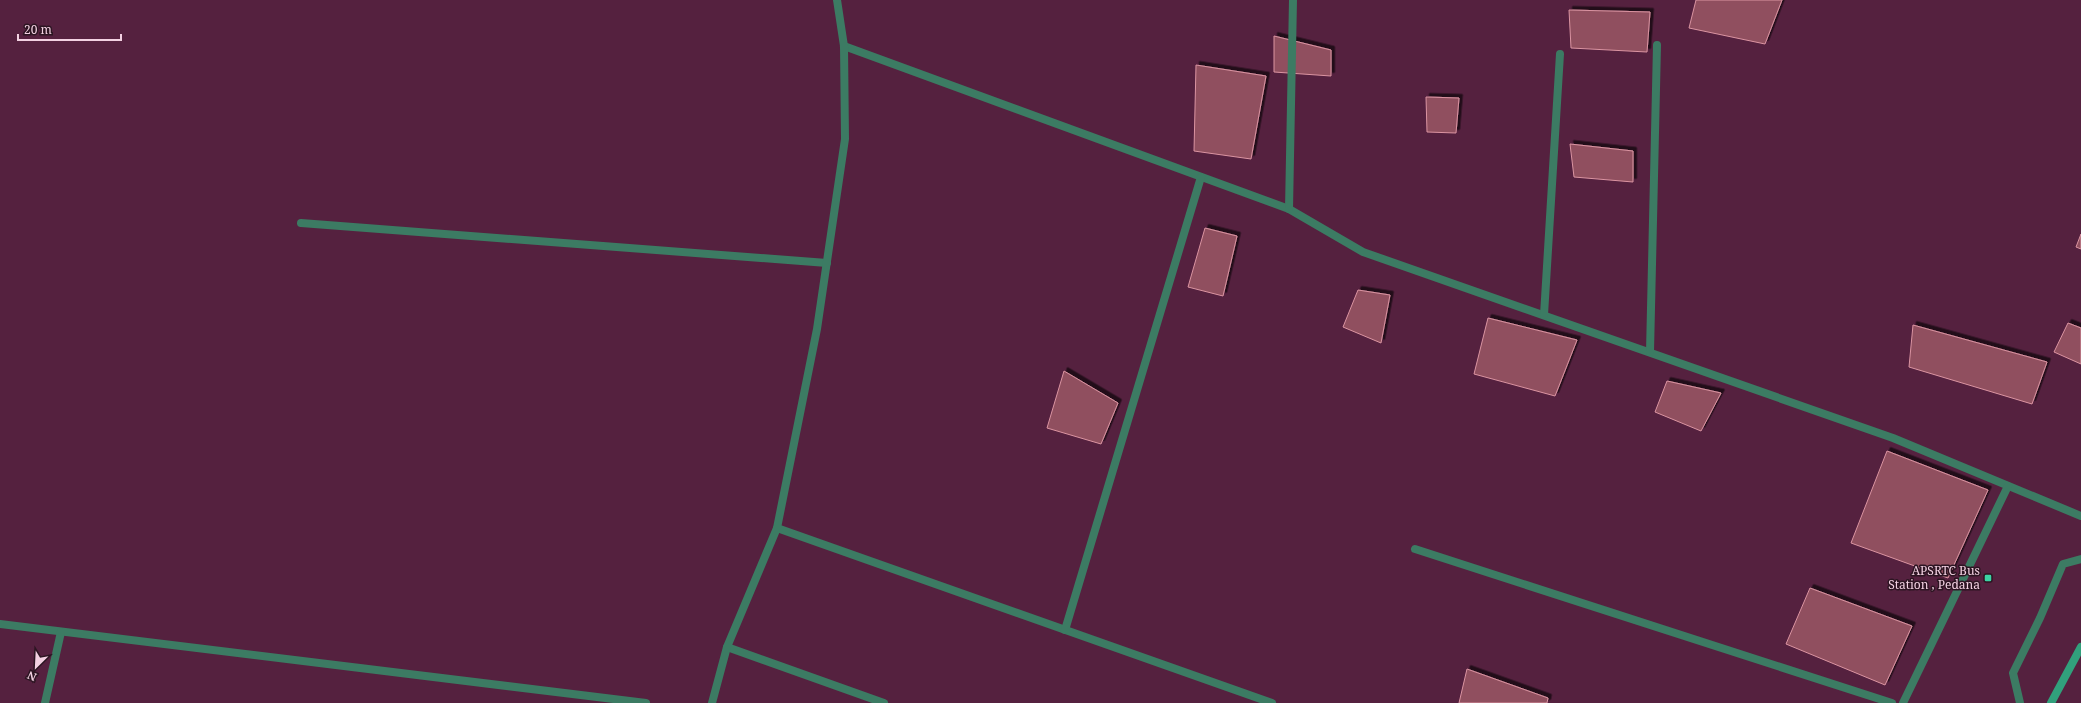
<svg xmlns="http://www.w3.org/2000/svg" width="2081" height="703" font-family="'Noto Serif',serif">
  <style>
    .building { fill: #90505e; stroke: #db94a2; filter: url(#shadow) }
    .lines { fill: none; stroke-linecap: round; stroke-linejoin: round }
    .lane { stroke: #3c7b63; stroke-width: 8 }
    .street { stroke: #3c7b63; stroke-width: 8 }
    .secondary { stroke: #31a07c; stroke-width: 8 }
    .poi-dot { fill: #3cd4a4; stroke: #2c1522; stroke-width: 1.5 }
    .labels { text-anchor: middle; stroke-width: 3; stroke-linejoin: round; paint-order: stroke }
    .poi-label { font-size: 12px; fill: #f3d1e2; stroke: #2c1522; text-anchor: end }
  </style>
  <defs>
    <filter id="shadow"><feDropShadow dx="3.5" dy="-3.5" stdDeviation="0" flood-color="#0009"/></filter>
  </defs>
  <rect width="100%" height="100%" fill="#55213f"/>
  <g class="building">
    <polygon points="1696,0 1782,0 1765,44 1689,28"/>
    <polygon points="1569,10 1650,12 1647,52 1571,48"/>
    <polygon points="1274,36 1331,50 1331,76 1274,72"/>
    <polygon points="1196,65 1266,76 1251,159 1194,151"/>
    <polygon points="1426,97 1459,98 1456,133 1427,132"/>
    <polygon points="1570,144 1633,151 1633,182 1574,177"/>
    <polygon points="1205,228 1237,236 1223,296 1188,287"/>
    <polygon points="2081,234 2081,249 2076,247"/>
    <polygon points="1358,290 1390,295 1381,343 1343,327"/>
    <polygon points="1488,318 1577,340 1555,396 1474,374"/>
    <polygon points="2068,323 2081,328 2081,364 2054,352"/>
    <polygon points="1913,325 2047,362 2032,404 1909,367"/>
    <polygon points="1064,371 1118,403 1101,444 1047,428"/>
    <polygon points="1667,381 1721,393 1701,431 1655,412"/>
    <polygon points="1887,451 1988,490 1948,578 1851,543"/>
    <polygon points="1810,588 1912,626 1885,685 1786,644"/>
    <polygon points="1467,669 1548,698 1547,703 1459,703"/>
  </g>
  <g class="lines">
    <polyline class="lane" points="2020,703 2013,673 2040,618 2063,564 2081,559"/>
    <g class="street">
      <polyline points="844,46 1289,209 1363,252 1893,438 2081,516"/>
      <polyline points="1289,209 1293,0"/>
      <polyline points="301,223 827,263"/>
      <polyline points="1544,315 1560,54"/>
      <polyline points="1650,352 1657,45"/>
      <polyline points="777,528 1272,703"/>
      <polyline points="1415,549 1892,703"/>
      <polyline points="0,624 646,703"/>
      <polyline points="1065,630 1201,177"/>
      <polyline points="727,647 884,703"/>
      <polyline points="45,703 61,632"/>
      <polyline points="712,703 727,647 777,528 817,329 845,139 844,46 837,0"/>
      <polyline points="1903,703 2008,486"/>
    </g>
    <polyline class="secondary" points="2051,703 2081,647"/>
  </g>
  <rect class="poi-dot" x="1984" y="574" width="8" height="8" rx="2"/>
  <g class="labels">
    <g class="poi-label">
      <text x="1980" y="575">APSRTC Bus<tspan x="1980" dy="14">Station , Pedana</tspan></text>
    </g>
  </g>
  <g transform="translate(36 667) rotate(204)" stroke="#2c1522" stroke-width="3" paint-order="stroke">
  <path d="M0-3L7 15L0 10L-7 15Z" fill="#f3d1e2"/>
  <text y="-6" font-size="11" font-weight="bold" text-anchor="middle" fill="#f3d1e2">N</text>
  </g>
  <path d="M18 34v6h103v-6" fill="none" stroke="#f3d1e2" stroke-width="2"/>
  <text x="24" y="34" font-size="12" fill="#f3d1e2" stroke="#2c1522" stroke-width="3" paint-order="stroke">20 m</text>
</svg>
